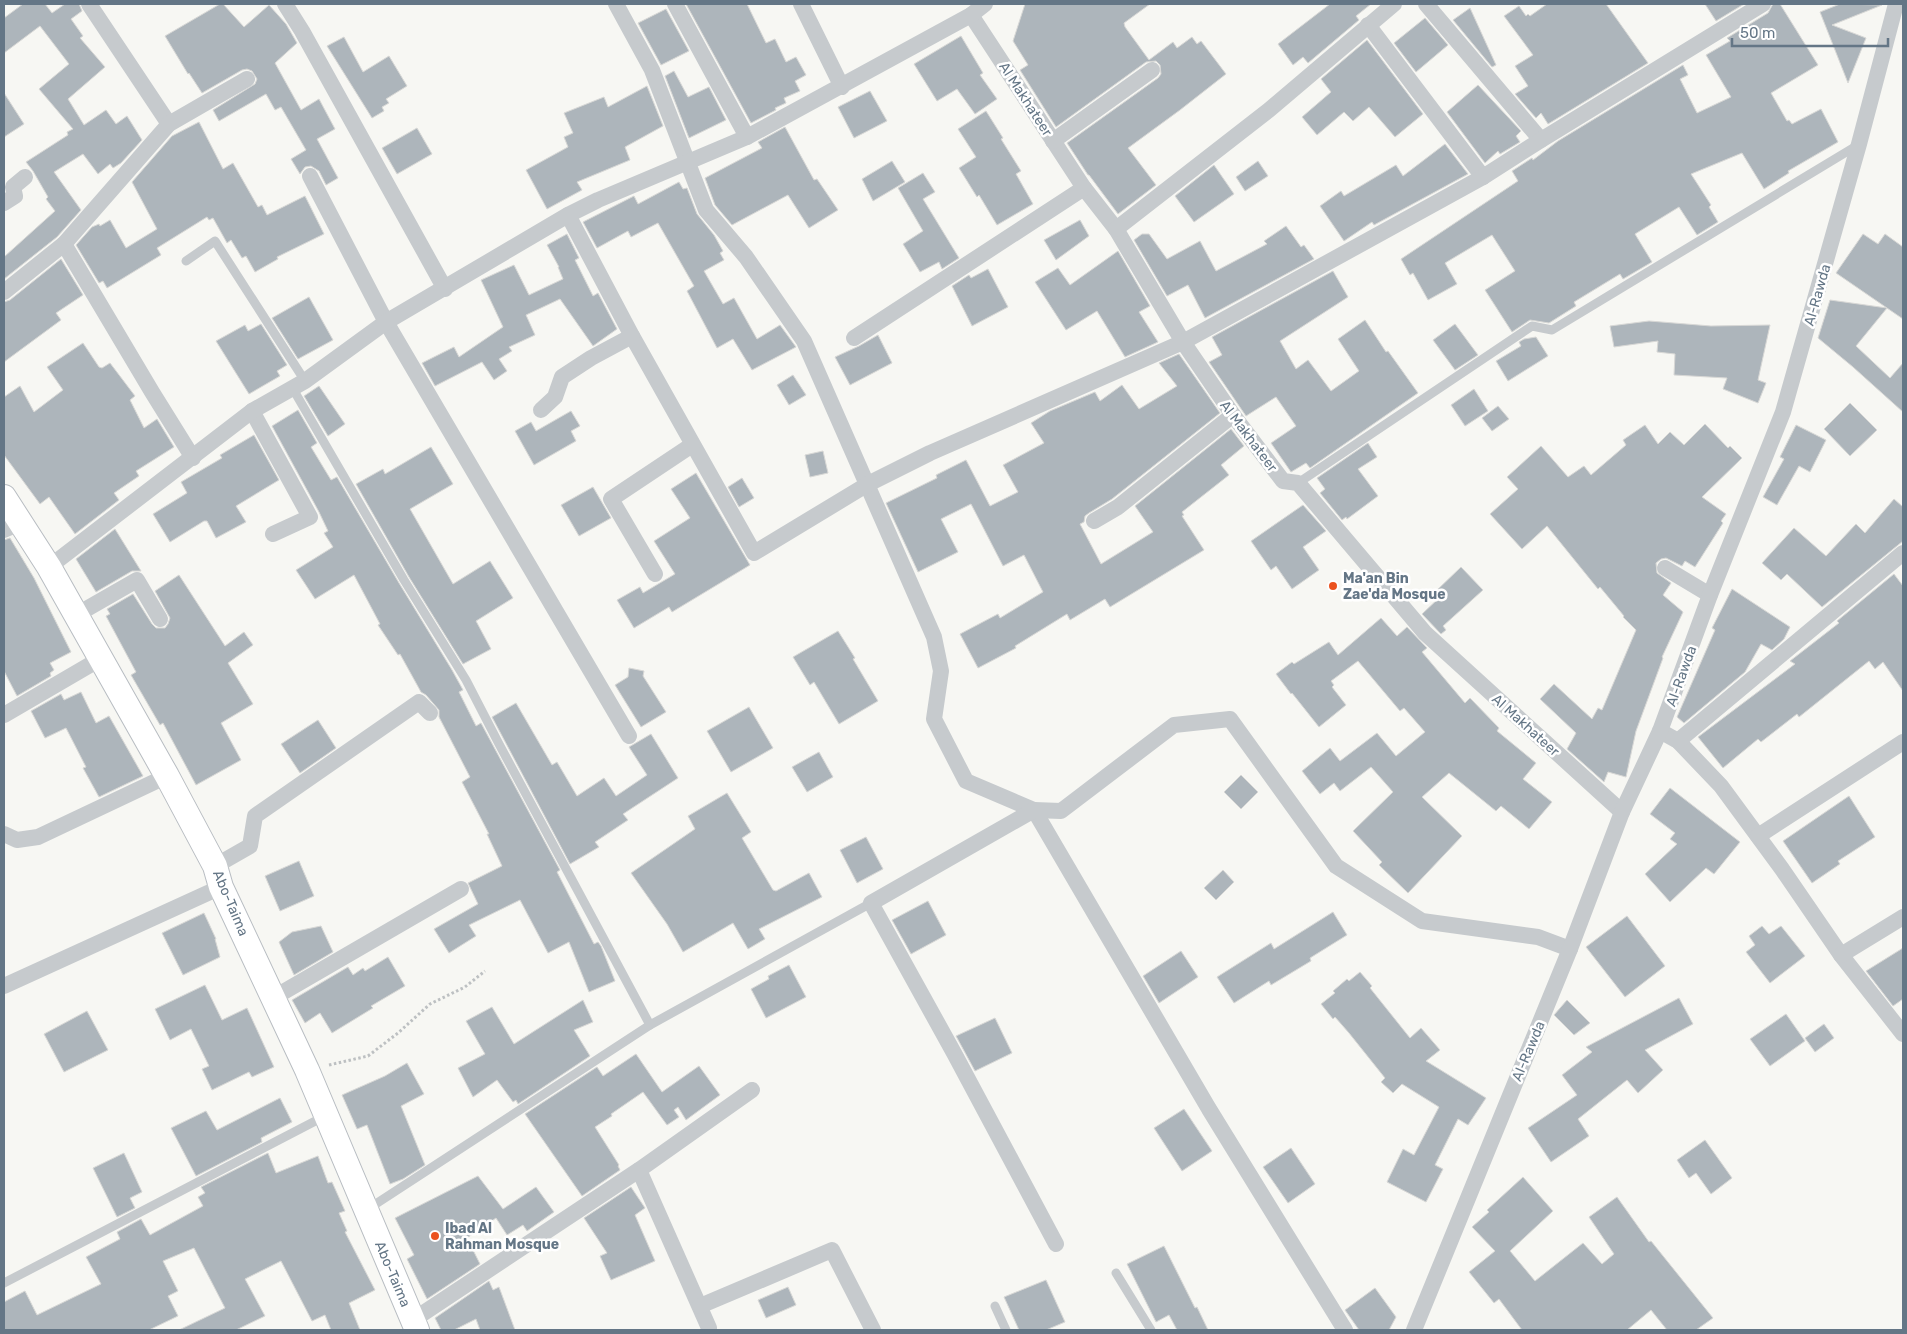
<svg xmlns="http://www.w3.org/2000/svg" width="1907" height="1334" font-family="Rubik,sans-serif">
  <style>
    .building { fill: #adb5bb; stroke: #d8d8d6 }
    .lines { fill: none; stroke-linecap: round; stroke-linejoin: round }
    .secondary-casing { stroke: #b8bdc2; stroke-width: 26 }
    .path { stroke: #bdc0c2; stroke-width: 3; stroke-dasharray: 2.5 2.5; stroke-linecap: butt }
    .lane { stroke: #c6cacd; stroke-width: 9 }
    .street { stroke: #c6cacd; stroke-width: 16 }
    .secondary { stroke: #fff; stroke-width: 24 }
    .poi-dot { fill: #eb521f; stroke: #fff; stroke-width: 2 }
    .labels { text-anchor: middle; stroke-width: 5; stroke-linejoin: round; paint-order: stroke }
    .street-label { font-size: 14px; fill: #647686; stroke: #fff }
    .poi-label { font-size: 14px; font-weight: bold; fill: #647686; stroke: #fff; text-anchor: start }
  </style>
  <rect width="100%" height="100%" fill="#f7f7f3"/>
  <g class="building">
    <polygon points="23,4 45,4 52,13 65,4 79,4 82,11 71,19 83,36 80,38 105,67 68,99 84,125 106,110 116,124 127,116 142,140 121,163 113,168 110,164 98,174 83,154 54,172 81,210 57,237 4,279 4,257 55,211 46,199 48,197 33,171 26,162 68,135 67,132 73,129 39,89 69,64 40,26 4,53 4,18"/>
    <polygon points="220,4 223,4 244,27 269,5 286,24 297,43 275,63 301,110 319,99 335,129 317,139 338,178 326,185 319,171 311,166 305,167 300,174 291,159 306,150 281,107 275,110 266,94 219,121 213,110 255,84 257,79 252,71 247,69 242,70 202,93 189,73 188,74 165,36"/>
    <polygon points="686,4 747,4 766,43 775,39 786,62 796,57 806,75 795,81 800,91 784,98 786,103 775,108 776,110 751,123"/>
    <polygon points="1025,4 1150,4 1124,23 1125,27 1149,60 1173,42 1177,48 1192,37 1197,44 1201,41 1226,74 1180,110 1128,148 1156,185 1118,214 1089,175 1088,175 1067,143 1158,78 1161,74 1160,65 1156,61 1146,62 1056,127 1020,70 1028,65 1013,41"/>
    <polygon points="1330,4 1371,4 1356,16 1359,20 1308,63 1303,57 1293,65 1278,44"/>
    <polygon points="1547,4 1606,4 1648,63 1548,124 1541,113 1536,118 1515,94 1528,86 1515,66 1533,55 1504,16 1519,6 1526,16 1528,14 1530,16"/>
    <polygon points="1705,4 1744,4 1716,21"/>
    <polygon points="1773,4 1780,4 1818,65 1771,93 1787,121 1789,120 1792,124 1821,109 1838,142 1788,171 1789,173 1764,189 1742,153 1691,174 1711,205 1709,207 1718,222 1697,235 1679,207 1635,234 1652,262 1623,279 1620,274 1574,302 1576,306 1549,323 1530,320 1512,332 1485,290 1515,271 1492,235 1445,263 1457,284 1428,300 1413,273 1410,275 1401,259 1518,181 1512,171 1532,158 1533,160 1558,141 1683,65 1688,75 1680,79 1697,113 1731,97 1706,55 1730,41 1727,38 1768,13"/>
    <polygon points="1840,4 1882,5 1832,25 1866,38 1848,83 1820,12"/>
    <polygon points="1470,8 1496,65 1492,67 1453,20"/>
    <polygon points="666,9 689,51 661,65 638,23"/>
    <polygon points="1425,18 1448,45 1416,72 1394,43"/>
    <polygon points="961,36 983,73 980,75 997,99 975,114 957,89 937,101 914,64"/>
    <polygon points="344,37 363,72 389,56 407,86 386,99 389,103 382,107 384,111 372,118 327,46"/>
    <polygon points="1367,40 1423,114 1395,137 1369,107 1353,121 1344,112 1317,135 1302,117 1331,92 1321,79"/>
    <polygon points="674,71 688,97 709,87 726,120 689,138 665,76"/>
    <polygon points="1478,85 1521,131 1516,136 1520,142 1500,154 1498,151 1485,163 1447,112"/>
    <polygon points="647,86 663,126 625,147 630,160 577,182 582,190 547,209 526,170 568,147 564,137 573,133 564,113 604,97 608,107"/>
    <polygon points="870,91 887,121 854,138 838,107"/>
    <polygon points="4,93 24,124 4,137"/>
    <polygon points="986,111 1003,138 1001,139 1021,171 1016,174 1033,204 997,225 979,195 977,197 959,168 976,157 958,129"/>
    <polygon points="199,122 223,169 233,163 258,207 262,205 267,215 305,196 324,234 277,257 278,259 255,272 246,256 242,258 231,240 227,243 213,218 209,220 207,217 157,248 161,255 107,288 103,281 99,283 76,245 92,227 99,224 100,226 110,220 126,248 157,229 132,182 172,136"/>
    <polygon points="785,127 814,180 817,179 838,210 809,228 788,195 732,225 715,205 705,178 762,148 758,142"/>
    <polygon points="417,128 432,154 397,174 382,148"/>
    <polygon points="1445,144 1468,174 1374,225 1372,222 1344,241 1320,206 1341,191 1344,196 1396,165 1403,176"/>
    <polygon points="892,161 905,182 873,201 862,179"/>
    <polygon points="1258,161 1268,176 1245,191 1236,177"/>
    <polygon points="1214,165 1234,194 1194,222 1175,196"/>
    <polygon points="923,173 935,192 923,199 959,258 942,269 939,262 920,272 903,244 923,231 898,188"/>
    <polygon points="679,182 683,189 687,188 697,214 714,235 723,251 720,253 724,260 704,271 723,304 734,298 757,339 780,325 796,347 752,370 733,339 717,348 687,291 694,286 658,223 631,237 628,231 597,248 583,222 634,196 638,204"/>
    <polygon points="1080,220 1089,236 1056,260 1044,240"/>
    <polygon points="1286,226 1301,247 1304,245 1314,259 1205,318 1188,285 1167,296 1134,240 1142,234 1149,234 1167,259 1200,241 1216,271 1267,244 1264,241"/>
    <polygon points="567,234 579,258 575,260 593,296 598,293 617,329 593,346 560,299 526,315 535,335 509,347 512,351 499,359 507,371 494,380 482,362 435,386 422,363 454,347 459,357 503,327 481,280 514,265 529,295 563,279 558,267 559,267 547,245"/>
    <polygon points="1863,234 1878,244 1885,234 1903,247 1903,319 1836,273"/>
    <polygon points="1118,251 1150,306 1139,312 1158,342 1125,357 1097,311 1066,330 1035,282 1058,268 1070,285"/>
    <polygon points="61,259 83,295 56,313 61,320 4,362 4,302 10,300"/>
    <polygon points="988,269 1008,307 972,326 952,286 969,275 971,278"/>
    <polygon points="1333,271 1348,297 1280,341 1296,369 1308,360 1331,391 1359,371 1338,339 1365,320 1386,352 1388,351 1418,393 1310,468 1306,463 1291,472 1271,443 1296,426 1276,397 1246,416 1209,362 1222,355 1212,337"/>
    <polygon points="309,297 333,340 298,359 272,318"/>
    <polygon points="1830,300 1887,308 1856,346 1890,378 1903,363 1903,412 1853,367 1818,338"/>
    <polygon points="1649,321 1711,326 1770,325 1758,380 1766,383 1758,403 1723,389 1727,378 1674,375 1675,354 1657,352 1658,341 1614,347 1610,326"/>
    <polygon points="261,324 287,365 277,371 280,376 249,394 216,341 245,325 248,331"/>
    <polygon points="1455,324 1478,355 1455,370 1433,340"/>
    <polygon points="878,335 892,363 850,385 835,357 859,346"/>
    <polygon points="1536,337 1548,356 1508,381 1496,361 1521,346 1519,342 1524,339"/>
    <polygon points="83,343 99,367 102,368 110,363 135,396 130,400 144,428 157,419 174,447 136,471 139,476 114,493 119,500 75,534 49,497 40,504 4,455 4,397 20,386 34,412 63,390 47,367"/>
    <polygon points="1179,354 1220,413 1112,499 1089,513 1085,516 1084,522 1080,524 1101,564 1153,532 1135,506 1231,429 1244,446 1221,465 1229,475 1182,512 1184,515 1182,516 1204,550 1110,607 1105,599 1070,620 1067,614 1015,646 1016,648 978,668 960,634 998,614 1000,618 1043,592 1024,555 1003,566 971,504 941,519 958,552 918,572 886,503 937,478 936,475 966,460 990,506 1018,492 1003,465 1044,443 1031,423 1050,411 1095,392 1100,401 1122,385 1139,409 1177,386 1159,363"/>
    <polygon points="793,375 806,395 789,405 777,385"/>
    <polygon points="319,386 345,424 328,436 304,396"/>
    <polygon points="1474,389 1488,411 1465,426 1451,405"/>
    <polygon points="1850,403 1877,430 1850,456 1824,429"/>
    <polygon points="1498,406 1509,419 1492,431 1482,418"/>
    <polygon points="298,410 317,443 311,447 331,480 337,477 399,583 452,670 463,690 459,692 476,726 481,723 560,870 557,872 594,944 598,942 601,946 615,981 589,992 569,942 548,953 520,900 469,925 476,936 449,953 434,929 478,904 468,883 502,866 487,834 489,834 462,782 470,777 439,717 439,710 426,695 421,692 400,654 398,655 378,625 380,624 354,575 315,599 296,570 333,547 324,533 328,531 319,512 272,426"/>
    <polygon points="571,411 580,426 571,431 576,441 534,465 515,431 531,422 536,431"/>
    <polygon points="1705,424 1728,448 1730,446 1742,458 1702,497 1726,514 1721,521 1723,523 1695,567 1685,561 1682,566 1666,558 1661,559 1656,563 1657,573 1671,583 1663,595 1683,612 1662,657 1663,658 1636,731 1626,777 1608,772 1604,782 1567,749 1576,733 1540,699 1554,684 1592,719 1598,708 1602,710 1636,630 1623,617 1624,616 1600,587 1598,589 1547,526 1522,549 1490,514 1518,489 1507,477 1541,446 1568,477 1584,466 1591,475 1626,445 1623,440 1645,425 1658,444 1670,432 1684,445"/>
    <polygon points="1796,425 1826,440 1810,472 1799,466 1777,505 1763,497 1784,459 1780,457"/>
    <polygon points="254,435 279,480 236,506 246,522 216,538 207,521 204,521 170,542 153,514 187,493 181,482 222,458 220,455"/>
    <polygon points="1368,443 1377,457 1358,469 1378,496 1347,519 1346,517 1342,520 1320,493 1325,489 1317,478"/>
    <polygon points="431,447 453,484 410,509 453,584 490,561 513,598 476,621 491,649 463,664 409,577 356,484 383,469 385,474"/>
    <polygon points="823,451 828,473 810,477 805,455"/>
    <polygon points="696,473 750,565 672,612 669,607 634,628 617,600 640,587 643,593 675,574 654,541 690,518 671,489"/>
    <polygon points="742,478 754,498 739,507 728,487"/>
    <polygon points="593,487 611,518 579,536 561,505"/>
    <polygon points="1894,499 1903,507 1903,541 1822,607 1787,574 1781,580 1762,563 1794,528 1826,556 1856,524 1865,533"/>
    <polygon points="1303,505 1326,531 1303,547 1319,570 1292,589 1276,566 1271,570 1251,541"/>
    <polygon points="115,529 141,571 132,571 96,592 76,559"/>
    <polygon points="10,538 34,578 71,652 50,663 54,670 50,673 51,676 17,696 4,671 4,540"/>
    <polygon points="1461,567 1483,590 1443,626 1446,630 1441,634 1422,614 1440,597 1435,592"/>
    <polygon points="1894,574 1903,586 1903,691 1883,662 1875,669 1869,661 1799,717 1797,714 1761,742 1758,739 1723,768 1698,737 1795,664 1790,661 1839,623 1837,621"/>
    <polygon points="179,575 225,646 244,632 253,645 228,663 253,704 221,723 241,760 196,785 163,723 160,725 131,675 136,672 106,616 110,614 107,609 133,594 152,624 156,628 165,628 168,624 170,618 155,591"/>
    <polygon points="1732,589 1790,627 1784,639 1772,650 1761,644 1745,672 1684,723 1677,717 1715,630 1712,628"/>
    <polygon points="1381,618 1397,636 1407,627 1427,648 1422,652 1465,703 1470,698 1499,728 1497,731 1536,763 1523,779 1552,802 1529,829 1501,806 1496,811 1449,773 1422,797 1462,836 1408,893 1379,865 1382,862 1353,831 1393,792 1371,767 1340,791 1334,783 1320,794 1302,771 1330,748 1340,761 1377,733 1396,756 1425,732 1404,708 1400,711 1358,661 1331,681 1334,685 1332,687 1346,705 1319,727 1292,693 1291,694 1276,674 1292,662 1294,664 1329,642 1338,655"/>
    <polygon points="838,631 855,658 853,659 878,701 839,724 814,682 810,685 793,657"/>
    <polygon points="629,668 644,671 643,676 666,712 641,727 615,685 628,677"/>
    <polygon points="81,692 96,723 109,716 143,776 99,797 83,768 86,767 66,728 45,738 31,711 61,694 64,700"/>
    <polygon points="516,703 552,765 557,762 577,796 604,778 616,796 647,775 629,747 651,734 678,778 623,814 628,820 595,842 599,847 570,864 492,717"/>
    <polygon points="749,707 773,748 731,772 707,731"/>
    <polygon points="318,720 336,748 300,773 281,744"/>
    <polygon points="819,752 833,777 807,792 792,767"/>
    <polygon points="1241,775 1258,792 1241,809 1224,792"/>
    <polygon points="1670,788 1740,842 1714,874 1706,868 1670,902 1645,874 1677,844 1670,839 1675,833 1650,814"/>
    <polygon points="727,793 751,832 742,838 773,890 776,891 809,873 822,897 759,929 765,939 748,949 733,923 683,952 667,924 631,873 695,829 688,816"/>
    <polygon points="1849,796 1875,837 1838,861 1840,864 1812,883 1783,841"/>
    <polygon points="866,837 883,869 857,883 840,850"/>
    <polygon points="299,861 314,896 280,911 265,876"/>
    <polygon points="1223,870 1234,882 1216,900 1204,888"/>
    <polygon points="928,901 946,935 911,954 892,920"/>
    <polygon points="1333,912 1347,935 1310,958 1311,961 1271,985 1269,981 1234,1003 1217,977 1271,943 1274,949"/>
    <polygon points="204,913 216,939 215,939 220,957 183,975 162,933"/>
    <polygon points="1627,916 1665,966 1625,997 1586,947"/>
    <polygon points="321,926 333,952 294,975 279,942 292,932"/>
    <polygon points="1762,926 1769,934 1781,926 1805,956 1770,983 1746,952 1755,945 1749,936"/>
    <polygon points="1903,948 1903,999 1893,1006 1866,971"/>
    <polygon points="1181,951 1198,977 1159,1003 1143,976"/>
    <polygon points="388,957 405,986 371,1006 373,1008 332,1033 320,1013 305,1023 292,1000 348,967 353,975 363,968 365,971"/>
    <polygon points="789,965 806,997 766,1018 751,989 769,979 768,976"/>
    <polygon points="1360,972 1372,986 1370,988 1410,1038 1421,1028 1440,1050 1426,1061 1486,1098 1468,1125 1458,1119 1435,1165 1443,1169 1426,1202 1387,1182 1403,1149 1414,1155 1439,1107 1402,1084 1393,1093 1381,1082 1385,1078 1349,1033 1335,1017 1333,1019 1321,1004 1335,993 1333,991 1347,979 1349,981"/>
    <polygon points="205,985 222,1020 247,1008 274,1067 252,1077 249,1072 212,1090 202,1069 209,1066 191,1029 170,1040 155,1009"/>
    <polygon points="1679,998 1693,1024 1645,1050 1663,1070 1638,1093 1627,1080 1578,1119 1589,1136 1551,1162 1528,1128 1577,1095 1562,1075 1592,1052 1586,1047"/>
    <polygon points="583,1000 593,1022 574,1030 590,1056 518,1104 516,1100 513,1102 497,1080 473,1097 458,1068 485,1054 466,1021 492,1007 514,1044"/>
    <polygon points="1567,1000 1590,1023 1574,1035 1554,1015"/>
    <polygon points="87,1011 108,1050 64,1072 44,1034"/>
    <polygon points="1786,1014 1805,1041 1770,1066 1750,1039"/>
    <polygon points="995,1018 1012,1053 975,1071 956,1036"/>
    <polygon points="1824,1024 1834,1038 1815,1052 1805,1038"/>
    <polygon points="636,1054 662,1092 699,1066 720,1095 686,1120 678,1107 674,1110 679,1117 667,1125 643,1092 611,1114 612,1116 595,1127 619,1165 618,1166 620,1170 582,1196 525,1114 597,1067 603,1076"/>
    <polygon points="407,1063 424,1094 401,1106 425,1165 403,1179 390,1184 367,1125 357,1129 342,1095 385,1076"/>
    <polygon points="280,1098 292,1122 261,1138 262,1142 196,1176 171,1128 206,1111 217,1130"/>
    <polygon points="1184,1109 1212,1151 1182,1171 1154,1128"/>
    <polygon points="1705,1140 1732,1178 1711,1194 1696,1173 1689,1178 1677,1160"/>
    <polygon points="1291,1148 1315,1184 1288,1203 1263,1167"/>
    <polygon points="124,1153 142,1192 130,1198 135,1208 117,1217 93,1168"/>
    <polygon points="268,1153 276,1173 318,1156 328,1183 332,1182 345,1211 339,1213 347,1231 345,1232 375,1290 349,1303 360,1330 331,1330 325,1315 312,1321 281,1261 245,1279 265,1316 236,1330 179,1330 225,1308 194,1248 163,1261 178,1291 168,1296 178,1316 149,1330 4,1330 4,1302 25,1291 37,1315 101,1284 86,1257 120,1239 117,1232 141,1219 150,1235 203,1206 198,1197 205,1193 201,1187"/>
    <polygon points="478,1176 503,1209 536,1187 554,1212 527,1231 523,1225 507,1235 496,1218 467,1238 480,1264 427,1299 407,1259 414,1255 395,1218"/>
    <polygon points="1523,1177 1553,1211 1510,1251 1535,1281 1583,1243 1602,1264 1614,1254 1589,1217 1617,1197 1649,1242 1651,1241 1713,1318 1696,1330 1667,1330 1651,1310 1627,1330 1522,1330 1499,1299 1494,1303 1469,1272 1495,1251 1472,1227 1489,1212 1487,1210"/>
    <polygon points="631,1187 645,1208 635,1215 655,1261 611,1280 600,1256 607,1253 584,1218"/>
    <polygon points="1164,1246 1195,1308 1197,1307 1208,1330 1177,1330 1169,1315 1156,1322 1127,1264"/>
    <polygon points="1046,1280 1065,1322 1046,1330 1019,1330 1004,1297"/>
    <polygon points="489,1281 493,1290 499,1287 515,1330 480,1330 476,1319 454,1330 441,1330 435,1318"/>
    <polygon points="788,1287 796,1305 766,1318 758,1300"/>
    <polygon points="1375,1288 1396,1317 1389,1330 1359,1330 1345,1310"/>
  </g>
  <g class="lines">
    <defs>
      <polyline id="secondary" points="4,497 49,567 167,776 215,866 221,887 307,1070 417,1330"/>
    </defs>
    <use href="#secondary" class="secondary-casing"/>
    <polyline class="path" points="329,1065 368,1056 398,1033 430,1004 465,987 485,971"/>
    <g class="lane">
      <polyline points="186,261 215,241 305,381"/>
      <polyline points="293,389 404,580 466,680 499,744 650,1025"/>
      <polyline points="1298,483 1532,326 1552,330 1858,145"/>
      <polyline points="368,1209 650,1025 871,903"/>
      <polyline points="1116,1273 1151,1330"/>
      <polyline points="4,1283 325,1116"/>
      <polyline points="995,1306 1006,1330"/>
    </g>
    <g class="street">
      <polyline points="89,4 169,124"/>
      <polyline points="285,4 302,31 445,289"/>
      <polyline points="616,4 652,70 706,210 746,257 804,341 934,637 941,671 934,719 966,781 1034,810 1209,1109 1345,1330"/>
      <polyline points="675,4 747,137"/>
      <polyline points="801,4 842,87"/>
      <polyline points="1426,4 1541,140"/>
      <polyline points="971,15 1084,188 1116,229 1183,342 1233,415 1283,481 1298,483 1425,633 1622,812"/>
      <polyline points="1368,25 1483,177"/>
      <polyline points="1053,141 1152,70"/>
      <polyline points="310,176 386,322 629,736"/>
      <polyline points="4,203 15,196 13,187 25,177"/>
      <polyline points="568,215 632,336 754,553 868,484 930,453 1183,342 1483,177 1541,140 1763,4"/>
      <polyline points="1116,229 1269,110 1394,4"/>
      <polyline points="64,244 152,392 193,458"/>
      <polyline points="4,292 64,244 169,124 247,79"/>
      <polyline points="854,338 1084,188"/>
      <polyline points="541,410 555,397 562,377 591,358 632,336"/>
      <polyline points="252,411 310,517 273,534"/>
      <polyline points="1094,521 1118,507 1233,415"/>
      <polyline points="4,530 20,523"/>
      <polyline points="49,567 252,411 305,381 386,322 568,215 598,200 747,137 971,15 985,4"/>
      <polyline points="1665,568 1710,595"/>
      <polyline points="655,574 611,499 692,445"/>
      <polyline points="76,615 137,580 160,619"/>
      <polyline points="4,715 100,659"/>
      <polyline points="1660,731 1678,741 1721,786 1782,869 1841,955 1903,1034"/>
      <polyline points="1678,741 1903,553"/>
      <polyline points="4,834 17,840 38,837 167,776"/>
      <polyline points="1758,836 1903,742"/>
      <polyline points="215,866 250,846 255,816 419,702 430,713"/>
      <polyline points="1841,955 1903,917"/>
      <polyline points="4,986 221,887"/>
      <polyline points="273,998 461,889"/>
      <polyline points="639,1170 709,1328"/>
      <polyline points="1056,1244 954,1053 871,903 1034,810 1061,811 1174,725 1230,719 1336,866 1422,921 1538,937 1570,949"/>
      <polyline points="700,1306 832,1250 873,1330"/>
      <polyline points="413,1320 639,1170 752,1090"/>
      <polyline points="1414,1330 1570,949 1622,812 1660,731 1710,595 1783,412 1859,144 1896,4"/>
    </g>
    <use href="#secondary" class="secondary"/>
  </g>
  <g class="poi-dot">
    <circle cx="1333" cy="586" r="5"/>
    <circle cx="435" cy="1236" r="5"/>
  </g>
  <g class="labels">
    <g class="street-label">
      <text transform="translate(1026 99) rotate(57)" y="5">Al Makhateer</text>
      <text transform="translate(1817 295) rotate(-74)" y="5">Al-Rawda</text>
      <text transform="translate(1249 436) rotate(53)" y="5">Al Makhateer</text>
      <text transform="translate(1681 676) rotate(-70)" y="5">Al-Rawda</text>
      <text transform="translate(1526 725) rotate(42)" y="5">Al Makhateer</text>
      <text transform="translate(231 903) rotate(67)" y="5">Abo-Taima</text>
      <text transform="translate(1528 1051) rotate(-67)" y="5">Al-Rawda</text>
      <text transform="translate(393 1274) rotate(67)" y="5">Abo-Taima</text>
    </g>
    <g class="poi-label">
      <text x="1343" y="583">Ma'an Bin<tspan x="1343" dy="16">Zae'da Mosque</tspan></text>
      <text x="445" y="1233">Ibad Al<tspan x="445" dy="16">Rahman Mosque</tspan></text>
    </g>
  </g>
  <rect width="1907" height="1334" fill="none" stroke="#647686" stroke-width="10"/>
  <path d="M1732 38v8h156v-8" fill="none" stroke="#647686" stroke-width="2.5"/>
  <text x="1740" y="38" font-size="15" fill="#647686" stroke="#ffffff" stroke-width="4" paint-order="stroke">50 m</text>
</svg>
